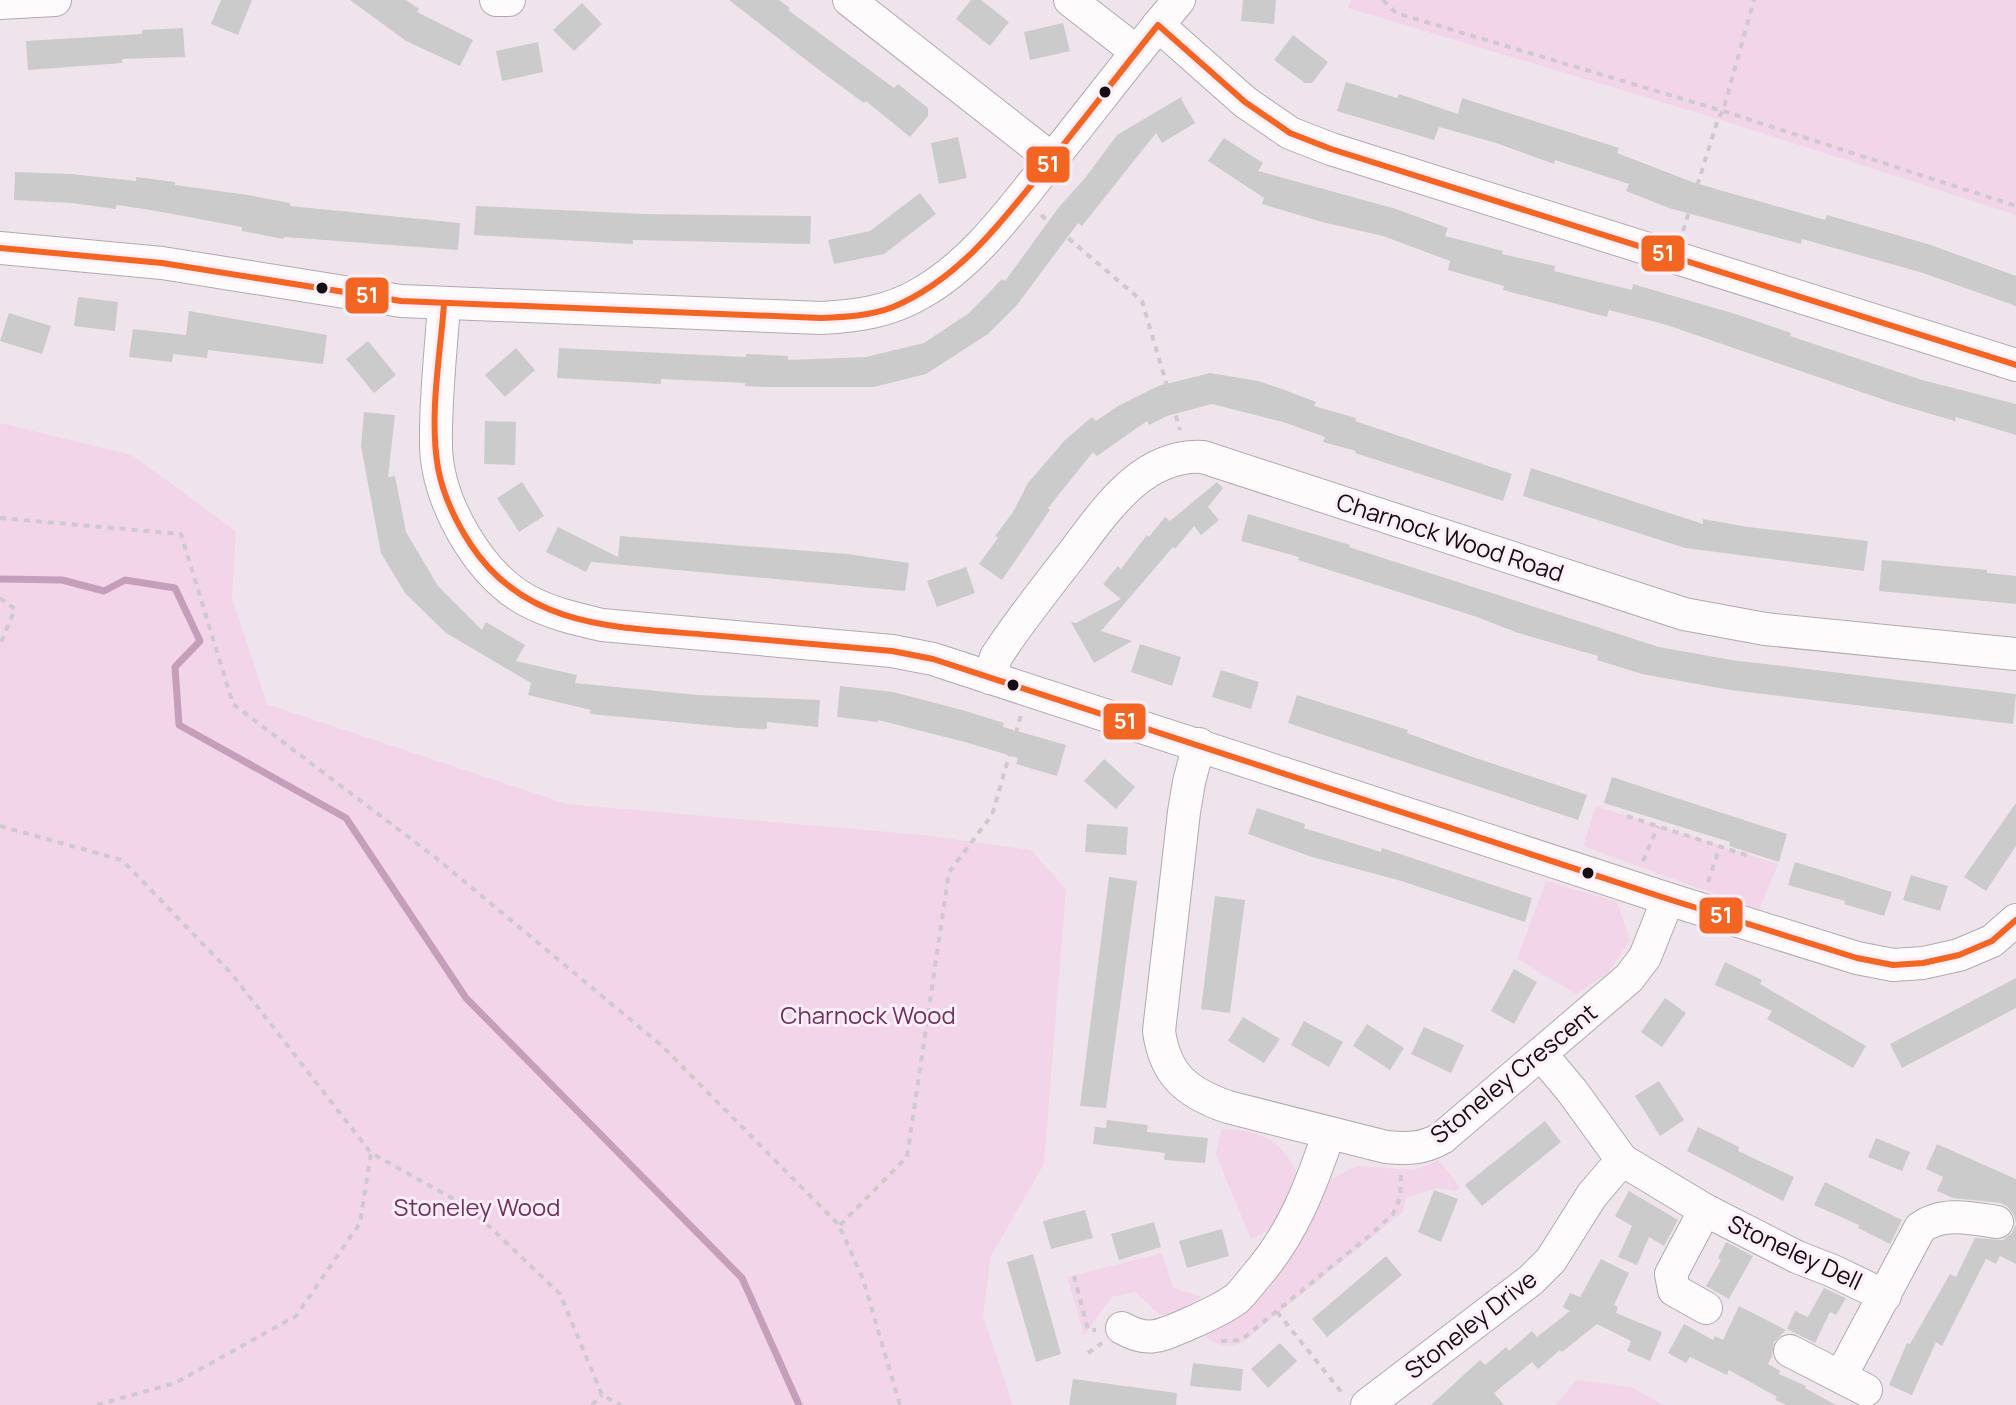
<svg xmlns="http://www.w3.org/2000/svg" width="2016" height="1405" font-family="Manrope,sans-serif">
  <style>
    .green { fill: #f2d5e9 }
    .lines { fill: none; stroke-linecap: round; stroke-linejoin: round }
    .stream { stroke: #c59fba; stroke-width: 7 }
    .building { fill: #cbcbcc }
    .minor-casing { stroke: #b2a9af; stroke-width: 34 }
    .path { stroke: #cecacd; stroke-width: 4; stroke-dasharray: 6 6; stroke-linecap: butt }
    .minor { stroke: #fdfbfc; stroke-width: 32 }
    .bus-1-casing { stroke: #fdeef8; stroke-width: 12 }
    .bus-1 { stroke: #f26522; stroke-width: 6 }
    .bus-dot { fill: #160e14; stroke: #fdeef8; stroke-width: 3 }
    .labels { text-anchor: middle; stroke-width: 6; stroke-linejoin: round; paint-order: stroke }
    .street-label { font-size: 24px; fill: #160e14; stroke: #fdeef8 }
    .park-label { font-size: 24px; fill: #6f3260; stroke: #fdeef8 }
    .line-badge { stroke: #fdeef8; stroke-width: 3 }
    .badge-label { font-size: 22px; text-anchor: middle; font-weight: bold; fill: #fff }
  </style>
  <rect width="100%" height="100%" fill="#f0e4ec"/>
  <g class="green">
    <polygon points="1351,0 2016,0 2016,215 1718,119 1348,8"/>
    <polygon points="0,423 132,455 236,531 232,598 267,704 567,804 923,835 1031,850 1066,889 1044,1164 991,1256 983,1316 1013,1405 0,1405"/>
    <polygon points="1596,806 1778,864 1759,910 1583,846"/>
    <polygon points="1546,881 1617,902 1630,940 1608,973 1576,994 1517,959"/>
    <path d="M1221,1129c36,1 63,10 76,46l-22,52 -24,12 -35,-84z"/>
    <path d="M1439,1160l21,27 -4,4 -19,-3 -31,10 -3,14 -161,131c-17,6 -27,2 -40,-10l121,-149 33,-18 58,4z"/>
    <polygon points="1162,1253 1173,1288 1202,1297 1175,1313 1160,1315 1135,1292 1112,1297 1084,1335 1067,1277"/>
    <polygon points="1577,1380 1631,1387 1664,1405 1555,1405"/>
  </g>
  <g class="lines">
    <polyline class="stream" points="0,579 62,580 104,591 125,580 175,588 200,641 175,667 179,725 346,818 466,998 742,1278 799,1405"/>
  </g>
  <g class="building">
    <polygon points="221,0 252,0 238,35 211,24"/>
    <polygon points="350,0 406,0 419,9 417,12 473,40 460,66 406,41"/>
    <polygon points="729,0 779,0 790,8 788,10 894,88 898,84 928,108 928,116 910,137 866,101 864,103 819,70"/>
    <polygon points="971,0 981,0 1009,22 990,46 956,19"/>
    <polygon points="1243,0 1276,0 1274,24 1241,21"/>
    <polygon points="582,3 602,24 574,51 553,30"/>
    <polygon points="1063,23 1070,51 1030,60 1024,32"/>
    <polygon points="183,28 185,57 122,59 122,63 28,70 26,41 142,34 142,30"/>
    <polygon points="1293,35 1328,62 1312,83 1305,83 1274,60"/>
    <polygon points="538,42 543,72 502,81 496,51"/>
    <polygon points="1346,82 1397,98 1399,94 1458,114 1462,98 1619,148 1617,153 1695,183 1825,220 1827,215 1928,244 2016,276 2016,306 1920,272 1802,239 1801,244 1669,208 1626,191 1629,184 1555,160 1554,164 1496,143 1439,127 1434,140 1337,111"/>
    <polygon points="1183,96 1181,99 1195,123 1162,143 1156,133 1082,226 1078,223 1017,305 988,334 926,374 874,387 766,387 745,386 745,383 661,379 661,384 557,378 559,348 746,357 746,354 788,356 788,360 866,357 924,343 969,313 1002,279 1005,281 1059,207 1086,177 1117,135"/>
    <polygon points="958,137 967,178 939,184 931,143"/>
    <polygon points="1224,138 1263,163 1258,171 1396,209 1448,228 1445,236 1503,251 1502,254 1555,266 1554,271 1632,290 1633,284 1742,316 1791,333 1790,336 1922,380 2016,404 2016,435 1956,417 1955,421 1893,403 1667,325 1609,310 1607,317 1503,290 1504,286 1448,270 1450,261 1383,236 1322,222 1262,204 1264,198 1208,161"/>
    <polygon points="15,172 71,174 136,181 136,177 175,182 175,185 248,195 290,203 290,206 460,223 458,250 284,237 283,239 242,231 242,227 151,210 116,205 116,209 71,203 14,200"/>
    <polygon points="920,193 936,214 884,254 834,264 828,240 870,231"/>
    <polygon points="476,206 644,214 811,216 810,244 633,240 633,244 474,235"/>
    <polygon points="78,297 118,302 115,331 74,326"/>
    <polygon points="189,311 327,335 323,364 208,350 207,358 173,354 172,362 129,357 133,329 186,335"/>
    <polygon points="9,313 51,326 42,354 0,341"/>
    <polygon points="368,341 396,375 374,393 346,359"/>
    <polygon points="516,348 535,370 505,397 485,375"/>
    <polygon points="1210,373 1258,381 1282,389 1316,402 1314,406 1356,418 1355,421 1512,474 1503,501 1355,453 1356,451 1323,442 1325,437 1283,422 1212,404 1167,416 1149,425 1147,421 1097,456 1093,452 1048,508 1050,510 1002,580 979,564 998,538 995,536 1013,512 1028,483 1065,440 1092,417 1096,421 1118,406 1158,386"/>
    <polygon points="364,412 395,415 388,477 395,476 406,532 438,586 482,630 486,622 525,645 516,661 577,675 575,683 698,695 820,700 818,727 767,722 767,729 739,728 590,714 591,710 528,695 531,683 446,633 405,593 381,553 361,446"/>
    <polygon points="485,421 516,422 515,465 484,464"/>
    <polygon points="1531,468 1703,524 1703,519 1748,527 1868,541 1864,571 1685,548 1523,496"/>
    <polygon points="522,482 544,516 519,532 497,498"/>
    <polygon points="1217,482 1223,488 1208,507 1219,520 1201,535 1194,526 1175,549 1173,547 1101,631 1132,641 1094,663 1071,622 1076,623 1121,599 1103,584 1118,566 1121,569 1147,535 1149,537 1165,517 1170,521"/>
    <polygon points="1248,514 1350,545 1349,547 1659,647 1731,660 2016,694 2013,724 1730,690 1642,674 1597,660 1598,656 1518,633 1477,617 1298,560 1299,557 1241,541"/>
    <polygon points="558,527 618,557 620,536 847,554 909,563 905,591 591,562 586,572 546,552"/>
    <polygon points="1882,560 1987,570 1987,573 2016,576 2016,604 1879,591"/>
    <polygon points="966,567 975,593 937,607 927,581"/>
    <polygon points="1140,644 1181,657 1172,686 1131,672"/>
    <polygon points="1221,670 1259,682 1251,709 1212,697"/>
    <polygon points="840,686 893,692 962,710 1004,723 1003,727 1066,745 1057,776 1016,764 1018,758 965,742 878,720 878,722 837,717"/>
    <polygon points="1297,695 1408,730 1407,733 1470,756 1587,795 1578,820 1288,723"/>
    <polygon points="1104,759 1135,787 1116,809 1084,781"/>
    <polygon points="1612,777 1787,834 1779,862 1729,846 1730,842 1604,803"/>
    <polygon points="2016,803 2016,846 1986,891 1964,877"/>
    <polygon points="1257,808 1305,824 1304,828 1381,852 1382,848 1532,898 1525,922 1398,880 1312,857 1248,834"/>
    <polygon points="1087,824 1128,827 1126,855 1085,852"/>
    <polygon points="1795,862 1892,892 1884,916 1844,904 1845,901 1788,885"/>
    <polygon points="1911,875 1948,886 1940,911 1903,900"/>
    <polygon points="1109,877 1137,881 1106,1108 1080,1106"/>
    <polygon points="1215,896 1245,900 1230,1013 1201,1009"/>
    <polygon points="1725,962 1762,980 1760,984 1866,1046 1853,1068 1767,1019 1772,1011 1715,985"/>
    <polygon points="1514,969 1537,982 1514,1024 1491,1011"/>
    <polygon points="2016,978 2016,1008 1902,1068 1890,1044"/>
    <polygon points="1665,998 1686,1013 1662,1047 1641,1032"/>
    <polygon points="1243,1017 1280,1039 1264,1063 1228,1041"/>
    <polygon points="1304,1021 1343,1042 1329,1067 1291,1045"/>
    <polygon points="1367,1024 1404,1048 1390,1070 1353,1046"/>
    <polygon points="1424,1027 1464,1045 1451,1073 1411,1054"/>
    <polygon points="1659,1081 1684,1120 1660,1136 1635,1096"/>
    <polygon points="1107,1120 1148,1125 1147,1132 1208,1138 1205,1163 1164,1160 1165,1153 1093,1144 1095,1127 1106,1128"/>
    <polygon points="1545,1121 1561,1142 1482,1206 1465,1185"/>
    <polygon points="1698,1127 1739,1147 1738,1151 1794,1177 1783,1201 1687,1151"/>
    <polygon points="1876,1138 1910,1152 1902,1171 1868,1157"/>
    <polygon points="1937,1144 2016,1179 2016,1264 2000,1256 1996,1264 1986,1259 1942,1346 1936,1342 1912,1395 1889,1385 1907,1343 1910,1344 1950,1274 1956,1277 1975,1238 2003,1240 2012,1233 2016,1224 2014,1215 2008,1207 2001,1203 1953,1198 1937,1191 1943,1177 1926,1169"/>
    <polygon points="1825,1182 1902,1220 1890,1244 1858,1228 1859,1225 1814,1205"/>
    <polygon points="1434,1190 1458,1199 1441,1242 1418,1232"/>
    <polygon points="1629,1191 1678,1220 1664,1246 1649,1237 1637,1265 1618,1257 1632,1226 1615,1216"/>
    <polygon points="1085,1210 1093,1238 1051,1249 1043,1221"/>
    <polygon points="1154,1222 1161,1247 1119,1260 1111,1234"/>
    <polygon points="1222,1229 1229,1256 1187,1268 1179,1241"/>
    <polygon points="1726,1242 1753,1256 1729,1299 1706,1286 1721,1260 1718,1258"/>
    <polygon points="1033,1254 1061,1354 1036,1362 1007,1262"/>
    <polygon points="1386,1256 1402,1275 1327,1337 1312,1319"/>
    <polygon points="1601,1259 1629,1273 1614,1305 1618,1307 1616,1313 1662,1332 1650,1361 1627,1351 1631,1341 1597,1324 1562,1352 1560,1350 1538,1369 1532,1362 1494,1393 1504,1405 1431,1405 1480,1360 1485,1365 1506,1347 1509,1351 1532,1331 1537,1337 1570,1311 1563,1307 1570,1293 1580,1297"/>
    <polygon points="1824,1288 1846,1298 1836,1315 1830,1312 1815,1343 1787,1329 1795,1311 1808,1317"/>
    <polygon points="1739,1306 1786,1330 1774,1342 1772,1356 1768,1364 1780,1371 1779,1374 1806,1386 1805,1388 1836,1405 1786,1405 1775,1400 1777,1397 1729,1370 1727,1375 1690,1357 1686,1363 1668,1353 1684,1324 1713,1340 1715,1336 1723,1340"/>
    <polygon points="1280,1343 1297,1361 1268,1388 1251,1369"/>
    <polygon points="1193,1363 1243,1369 1241,1391 1190,1386"/>
    <polygon points="1073,1379 1177,1393 1176,1405 1069,1405"/>
  </g>
  <g class="lines">
    <defs>
      <g id="minor">
        <polyline points="496,0 509,0"/>
        <polyline points="849,0 1052,159"/>
        <polyline points="1070,0 1137,52"/>
        <polyline points="0,3 55,0"/>
        <polyline points="1158,25 1245,102 1290,133 1331,149 2016,365"/>
        <path d="M0,248l162,15 239,38 420,17c36,-2 68,-6 100,-25 51,-29 88,-80 124,-125 45,-56 88,-113 134,-168"/>
        <path d="M444,304c-3,47 -9,95 -8,142 1,55 42,127 90,154 24,13 50,19 76,25l290,26 41,8 735,240 189,59 36,7 30,-2 36,-8 33,-14 24,-21"/>
        <path d="M990,678l6,-21 10,-15c20,-29 42,-57 64,-85 33,-43 71,-104 133,-100l481,157 81,15 251,25"/>
        <path d="M1199,744l-10,38 -5,30 -25,219c6,44 28,62 69,76l158,40c22,2 37,2 56,-9l187,-160 16,-21 23,-58"/>
        <polyline points="1541,1054 1572,1091 1622,1160 1705,1210 1797,1257 1833,1271 1885,1296"/>
        <polyline points="1705,1210 1671,1274 1674,1290 1706,1308"/>
        <path d="M1122,1328c26,15 38,8 64,-3 16,-7 35,-15 50,-26 7,-6 14,-16 20,-23 37,-42 55,-91 73,-143"/>
        <polyline points="1790,1351 1866,1390"/>
        <path d="M1841,1376l79,-148c22,-17 52,-10 77,-6"/>
        <polyline points="1367,1405 1531,1280 1551,1260 1592,1195 1622,1160"/>
      </g>
    </defs>
    <use href="#minor" class="minor-casing"/>
    <g class="path">
      <polyline points="1383,0 1396,13 1723,111 2016,206"/>
      <polyline points="1041,215 1142,301 1180,430"/>
      <polyline points="1683,231 1718,119 1723,111 1754,0"/>
      <polyline points="0,518 181,534 233,704 436,858 661,1045 839,1225 863,1279 900,1405"/>
      <polyline points="0,598 15,609 0,645"/>
      <polyline points="1627,816 1752,857"/>
      <polyline points="0,826 122,860 231,973 371,1153 470,1208 560,1294 602,1395 621,1405"/>
      <polyline points="1643,861 1658,826"/>
      <polyline points="1708,882 1720,846"/>
      <polyline points="840,1225 907,1157 949,872 992,815 1021,715"/>
      <polyline points="1074,1276 1088,1330 1096,1330"/>
      <polyline points="1277,1312 1343,1394"/>
      <polyline points="1221,1341 1241,1340 1369,1236 1393,1214 1400,1198 1401,1174"/>
      <polyline points="1088,1353 1102,1343"/>
      <polyline points="97,1405 175,1383 296,1316 360,1223 371,1153"/>
      <polyline points="592,1405 602,1395"/>
    </g>
    <use href="#minor" class="minor"/>
    <defs>
      <g id="bus-1">
        <path d="M0,248l162,15 239,38 420,17c24,-1 49,-2 72,-11 67,-28 111,-88 155,-143 37,-46 73,-93 110,-139l87,77 45,31 41,16 685,216"/>
        <path d="M444,304c-4,53 -15,111 -6,164 5,27 18,54 33,77 56,85 149,82 239,90 61,5 121,11 182,16l41,8 735,240 189,59 36,7 30,-2 36,-8 33,-14 24,-21"/>
      </g>
    </defs>
    <use href="#bus-1" class="bus-1-casing"/>
    <use href="#bus-1" class="bus-1"/>
  </g>
  <g class="bus-dot">
    <circle cx="1105" cy="92" r="7"/>
    <circle cx="322" cy="288" r="7"/>
    <circle cx="1013" cy="685" r="7"/>
    <circle cx="1588" cy="873" r="7"/>
  </g>
  <g class="labels">
    <g class="street-label">
      <text transform="translate(1450 538) rotate(18)" y="8">Charnock Wood Road</text>
      <text transform="translate(1514 1074) rotate(-39)" y="8">Stoneley Crescent</text>
      <text transform="translate(1795 1253) rotate(25)" y="8">Stoneley Dell</text>
      <text transform="translate(1471 1325) rotate(-38)" y="8">Stoneley Drive</text>
    </g>
    <g class="park-label">
      <text x="868" y="1024">Charnock Wood</text>
      <text x="477" y="1216">Stoneley Wood</text>
    </g>
  </g>
  <g class="line-badge">
    <rect x="1025" y="145" width="46" height="39" rx="8" fill="#f26522"/>
    <rect x="1640" y="234" width="46" height="39" rx="8" fill="#f26522"/>
    <rect x="344" y="276" width="46" height="39" rx="8" fill="#f26522"/>
    <rect x="1102" y="702" width="45" height="39" rx="8" fill="#f26522"/>
    <rect x="1698" y="896" width="46" height="39" rx="8" fill="#f26522"/>
  </g>
  <g class="badge-label">
    <text x="1048" y="172">51</text>
    <text x="1663" y="261">51</text>
    <text x="367" y="303">51</text>
    <text x="1125" y="729">51</text>
    <text x="1721" y="923">51</text>
  </g>
</svg>
